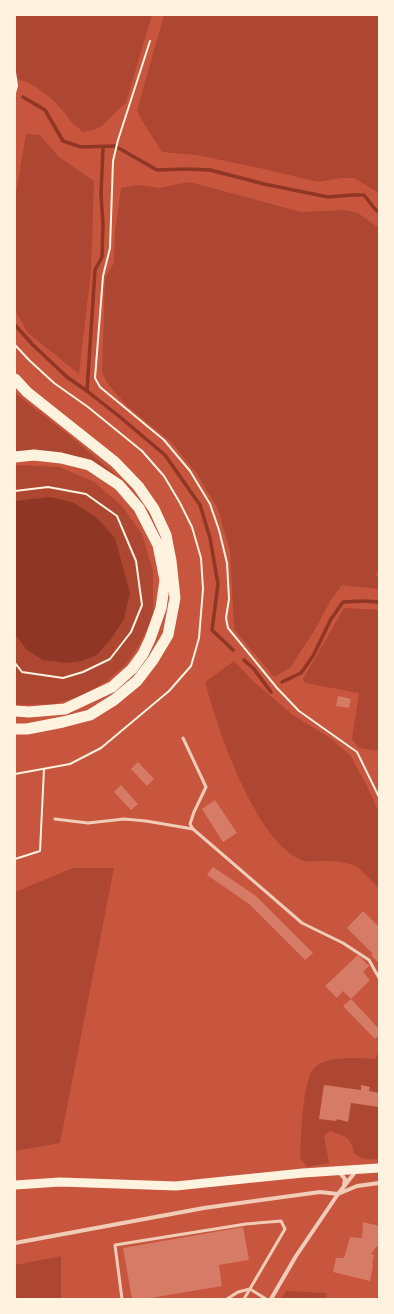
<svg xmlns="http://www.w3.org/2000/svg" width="394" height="1314" font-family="Lato,sans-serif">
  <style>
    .green { fill: #ae4732 }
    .water { fill: #8f3625 }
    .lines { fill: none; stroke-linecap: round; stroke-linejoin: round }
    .stream { stroke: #8f3625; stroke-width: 3.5 }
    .building { fill: #d67c66 }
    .path { stroke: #fff3e0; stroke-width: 2 }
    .service { stroke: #f1ccb7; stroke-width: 3 }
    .minor { stroke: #f1ccb7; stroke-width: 4 }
    .primary { stroke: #fff3e0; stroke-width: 9 }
    .motorway { stroke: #fff3e0; stroke-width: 11 }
  </style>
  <rect width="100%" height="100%" fill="#c8553d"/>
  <g class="green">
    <polygon points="15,15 152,15 126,102 102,126 94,130 83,132 70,121 65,113 53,100 36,87 27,82 18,79 15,77"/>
    <polygon points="164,15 379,15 379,193 354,178 342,178 318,182 260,168 196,155 162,152 141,119 137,110"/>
    <polygon points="26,134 40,135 59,157 94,181 91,271 79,374 28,333 15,310 15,199"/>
    <polygon points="190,182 301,212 346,210 358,213 379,228 379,569 375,575 379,577 379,589 342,585 331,600 314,631 290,668 274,677 234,629 230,551 218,509 197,474 171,442 127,406 107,383 102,371 105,278 114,263 115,231 121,188 138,185 160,188 173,185"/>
    <path d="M15,393l54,42 47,40c-13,-6 -26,-13 -40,-18 -19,-7 -41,-7 -61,-5z"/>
    <polygon points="21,465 60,467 94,482 122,506 142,534 153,571 153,618 138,647 126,664 107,681 79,697 53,704 15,705 15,466"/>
    <polygon points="344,608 379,610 379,751 359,748 352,739 359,693 305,683 303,679"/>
    <path d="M234,661l20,21 39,33 37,23 20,17 15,27 14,30v77c-6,-7 -12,-14 -19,-20 -8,-7 -28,-8 -38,-8 -7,0 -15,2 -21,-1 -47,-20 -83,-131 -96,-178z"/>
    <polygon points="73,868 114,868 60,1143 15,1151 15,892"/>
    <path d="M378,1051l1,1v107c-11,1 -16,1 -25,-6 -3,-16 -10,-18 -24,-22l-6,5 5,27 -22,4 -7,-9c1,-19 2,-79 15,-91 14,-12 44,-9 61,-8z"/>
    <polygon points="61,1256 61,1299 15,1299 15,1265"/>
    <polygon points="286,1291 327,1293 325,1299 281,1299"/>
  </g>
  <polygon class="water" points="50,497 74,503 97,518 115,538 130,593 124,619 111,639 97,655 81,661 67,663 43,660 27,650 15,634 15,501"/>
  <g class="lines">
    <g class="stream">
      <polyline points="23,97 45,110 63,141 81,147 115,146 157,170 186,169 210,170 264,184 328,197 352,195 364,195 375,209 379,212"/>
      <polyline points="103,147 101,195 103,224 102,257 95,270 87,391 120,417 165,455 200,505 210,538 218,584 212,630 233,650"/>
      <polyline points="15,325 33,345 67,377 87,391"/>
      <polyline points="244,660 254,669 271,692"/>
      <polyline points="282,682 301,673 313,656 331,619 343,602 363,601 379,602"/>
    </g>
  </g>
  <g class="building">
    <polygon points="338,696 351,699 349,708 336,706"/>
    <polygon points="138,762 154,779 147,786 131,769"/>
    <polygon points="121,785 138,804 131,810 114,792"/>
    <polygon points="215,800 237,833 223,842 202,809"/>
    <polygon points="213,867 256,896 313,953 305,960 249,904 207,875"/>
    <polygon points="363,911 379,927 379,963 371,955 373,954 347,928"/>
    <polygon points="358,955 369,966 363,972 370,980 351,999 343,991 337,998 325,986"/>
    <polygon points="351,999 379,1029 379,1035 375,1039 343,1006"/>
    <polygon points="324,1085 361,1090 361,1085 370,1087 369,1091 379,1093 379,1107 351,1103 348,1122 337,1119 336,1121 319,1119"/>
    <polygon points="363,1222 379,1226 378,1247 377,1246 371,1254 374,1255 372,1264 373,1265 370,1281 333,1272 336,1258 344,1258 350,1237 362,1238"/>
    <polygon points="243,1227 249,1260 219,1265 222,1286 145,1299 132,1299 123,1248"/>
  </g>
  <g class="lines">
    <g class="path">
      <polyline points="150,41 118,140 113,161 110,248 103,276 95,378 100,387 164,440 190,471 210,504 219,530 227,563 229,599 226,618 228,628 277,688 299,711 357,752 379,797"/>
      <polyline points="15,72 17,86 15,93"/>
      <polyline points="15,345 29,360 54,383 88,407 142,451 164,476 180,503 192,527 201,558 203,589 199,638 191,666 169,691 101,748 70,764 15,774"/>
      <polyline points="15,491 48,487 86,494 117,516 136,561 142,605 131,632 110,659 83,672 63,678 22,672 15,663"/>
      <polyline points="15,859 40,851 44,769"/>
    </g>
    <g class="service">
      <polyline points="183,738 206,787 194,812 190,824 193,829"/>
      <polyline points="55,819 88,823 124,819 146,821 193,829 302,923 343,943 369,960 379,978"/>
      <polyline points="122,1299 115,1245 246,1224 281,1221 285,1229 244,1299"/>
      <polyline points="227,1299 238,1292 250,1289 266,1299"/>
    </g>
    <g class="minor">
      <polyline points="339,1172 345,1179 344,1185"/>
      <polyline points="15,1243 204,1208 320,1192 338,1194 357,1186 379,1183"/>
      <polyline points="271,1299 296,1256 338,1194 356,1171"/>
    </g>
    <polyline class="primary" points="15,1185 60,1182 176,1186 303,1173 379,1168"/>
    <g class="motorway">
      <polyline points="15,379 27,392 115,462 138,486 154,509 166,535 171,561 175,598 168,635 153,660 137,681 114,700 90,715 63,722 27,729 15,729"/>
      <polyline points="15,457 34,455 61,458 89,465 119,485 139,508 158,545 165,580 161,608 150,639 143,654 132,669 112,687 65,709 29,712 15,711"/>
    </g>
  </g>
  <rect width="394" height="1314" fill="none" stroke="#fff3e0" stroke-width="32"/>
</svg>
